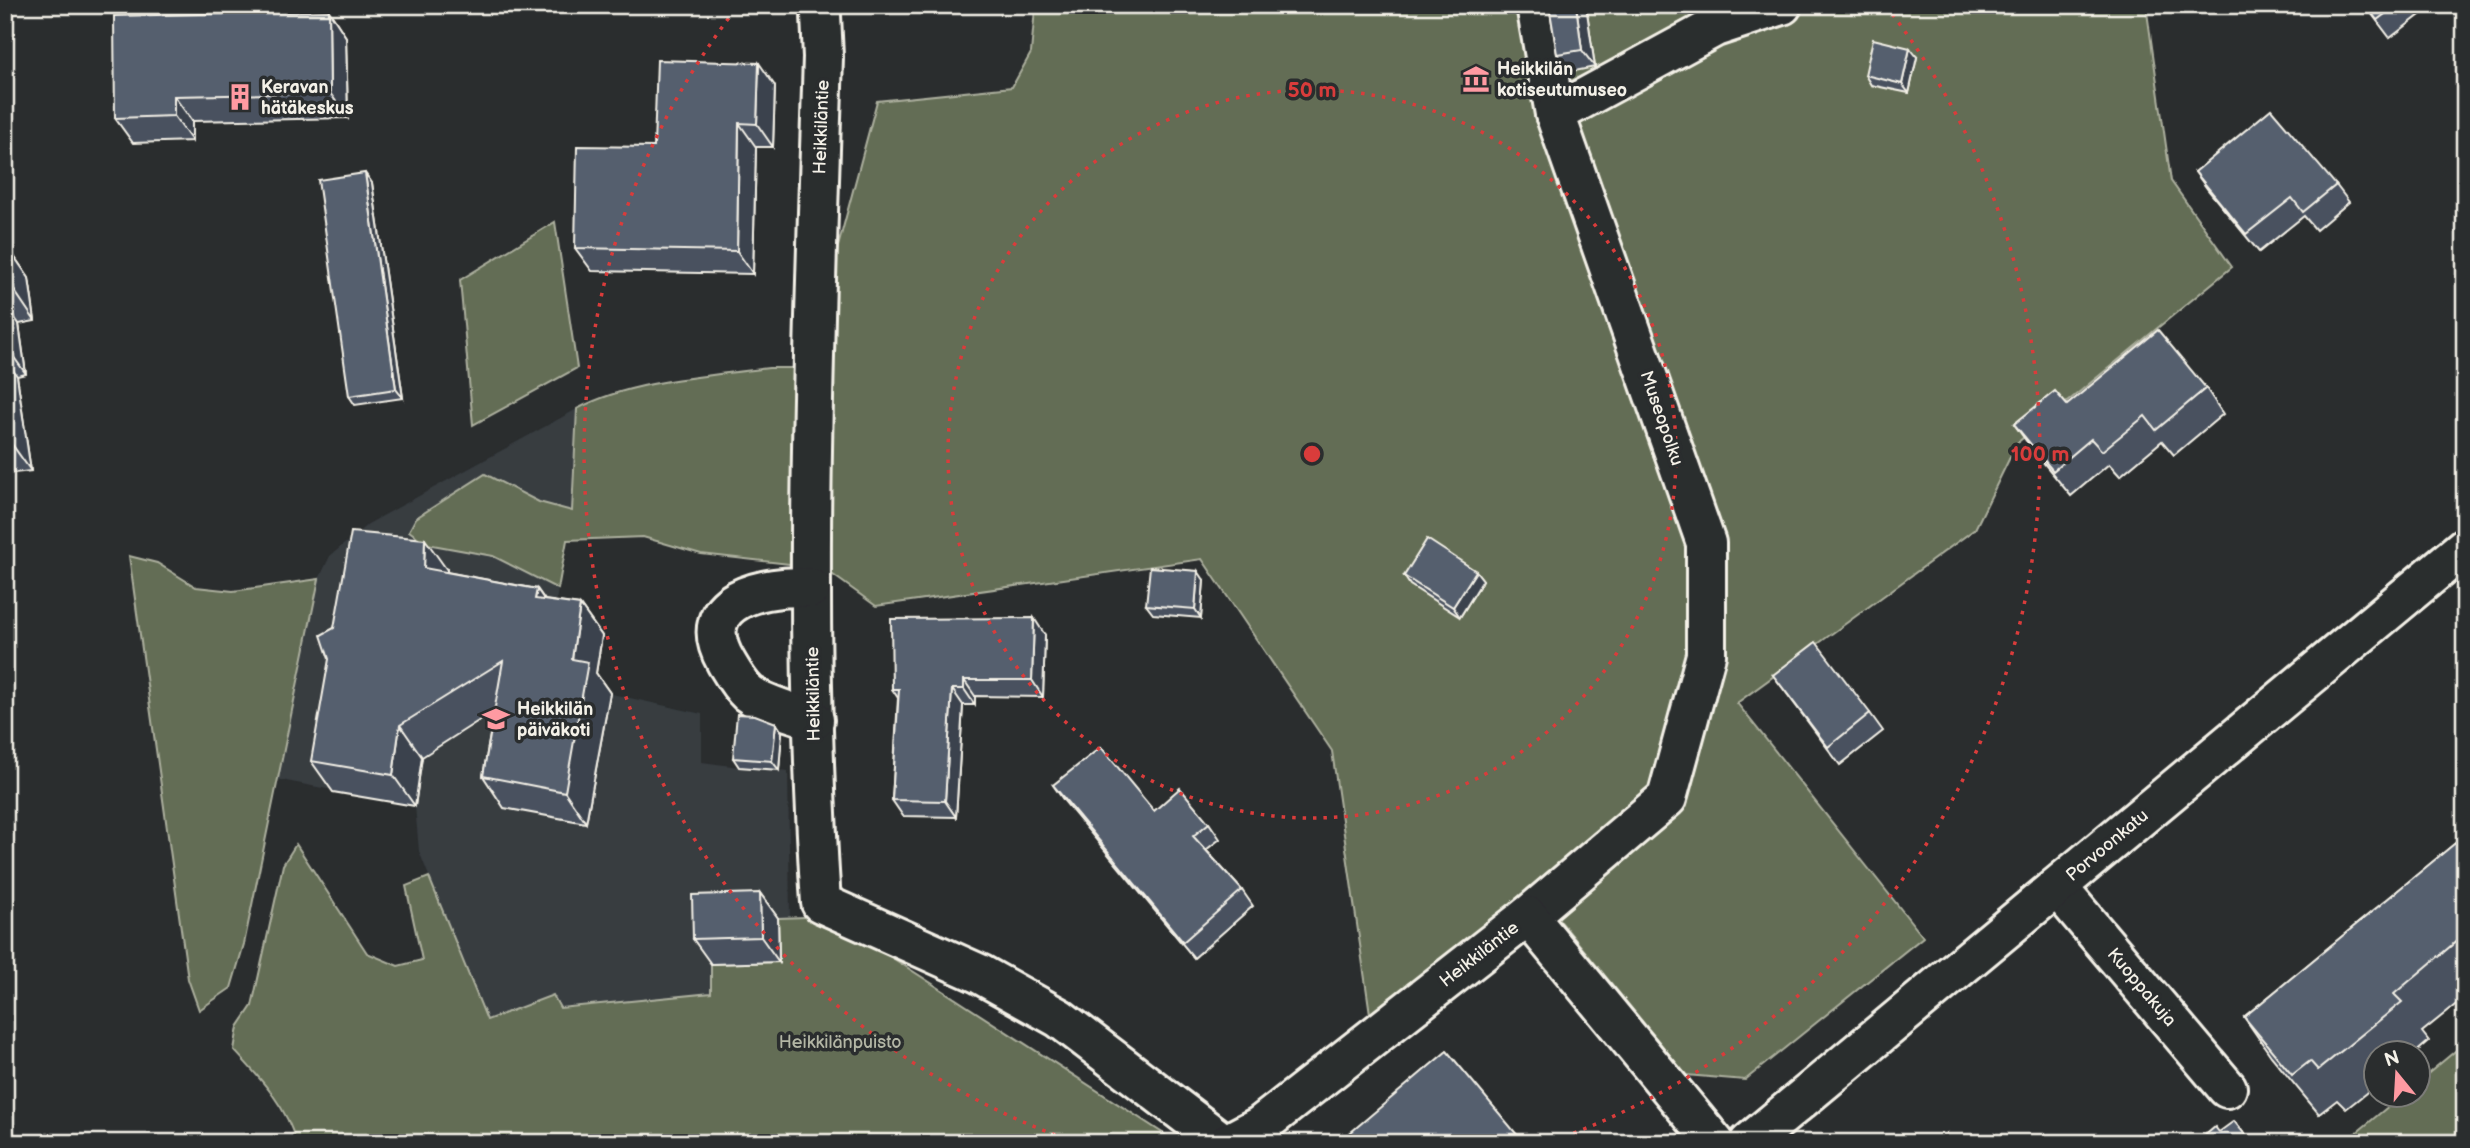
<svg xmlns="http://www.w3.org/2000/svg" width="2470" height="1148" font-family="'Balsamiq Sans',sans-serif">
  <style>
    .built { fill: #373c41 }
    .green { fill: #636d54; stroke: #acaf9e; stroke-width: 2 }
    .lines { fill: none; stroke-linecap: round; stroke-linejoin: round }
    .minor-casing { stroke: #f4f1e8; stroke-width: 44 }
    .minor { stroke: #2a2d2e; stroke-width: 38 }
    .wall { fill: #48515f; stroke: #f4f1e8; stroke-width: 2 }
    .shaded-wall { fill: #3b424d; stroke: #f4f1e8; stroke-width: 2 }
    .building { fill: #545e6e; stroke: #f4f1e8; stroke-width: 2 }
    .ring { fill: none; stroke: #d93c3b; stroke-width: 3.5; stroke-dasharray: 3.5 7 }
    .labels { text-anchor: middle; stroke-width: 7; stroke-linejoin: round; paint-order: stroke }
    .poi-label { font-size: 18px; font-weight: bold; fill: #f4f1e8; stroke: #2a2d2e; text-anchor: start }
    .street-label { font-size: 18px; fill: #f4f1e8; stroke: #2a2d2e }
    .park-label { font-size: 18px; fill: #b3b6a5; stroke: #2a2d2e }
    .centre { fill: #d93c3b; stroke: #2a2d2e; stroke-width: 3.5 }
    .ring-label { font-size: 21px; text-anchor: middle; font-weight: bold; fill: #d93c3b; stroke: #2a2d2e; stroke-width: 7; stroke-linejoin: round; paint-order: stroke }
  </style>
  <rect width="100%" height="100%" fill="#2a2d2e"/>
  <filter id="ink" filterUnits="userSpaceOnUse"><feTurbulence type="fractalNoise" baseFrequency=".0143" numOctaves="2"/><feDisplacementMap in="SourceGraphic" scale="14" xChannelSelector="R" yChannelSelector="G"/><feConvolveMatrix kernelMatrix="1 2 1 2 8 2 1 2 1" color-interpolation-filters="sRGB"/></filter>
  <g filter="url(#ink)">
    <polygon class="built" points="577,409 575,492 553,618 602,636 594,690 702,714 702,762 739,767 743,723 783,727 779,770 788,771 790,918 778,919 779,962 711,993 560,1008 552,995 487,1021 419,851 415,806 276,779 319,579 330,556 368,524"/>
    <g class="green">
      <polygon points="1041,5 2146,5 2171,181 2232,267 2017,443 1975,529 1737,703 1923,937 1745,1080 1686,1075 1535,890 1370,1014 1332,751 1202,559 876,606 829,572 824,299 877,101 1012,87 1031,53 1035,9"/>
      <polygon points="555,222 577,368 473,425 460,280"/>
      <path d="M769,368h30l-1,197 -97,-11 -58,-17 -76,3 -9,49 -65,-33 -66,-12 -18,-13 7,-13 69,-44 54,28 33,9 5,-102c55,-29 131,-33 192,-41z"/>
      <polygon points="129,556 157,563 196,587 233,591 319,579 244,944 231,988 199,1010 188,979"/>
      <path d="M296,844l71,109 31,13 24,-6 -16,-74 23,-9 58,143 66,-25 7,13 151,-15v-29l68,-2 -1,-44 56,-2 37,28 307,199h-882c-8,-36 -38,-67 -62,-93l4,-23 14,-21 31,-141z"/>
      <polygon points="2465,1043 2465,1143 2344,1143 2401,1096 2418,1096 2418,1082"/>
    </g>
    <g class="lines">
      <defs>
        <g id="minor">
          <polyline points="1536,5 1555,114"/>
          <path d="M821,15l2,42c-9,282 -21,565 -2,846l159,71 79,44 164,125"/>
          <path d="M811,588c-45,-4 -121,11 -85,74 6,10 13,23 22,31 17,13 46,19 66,27"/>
          <polyline points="2057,887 2227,1088"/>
          <polyline points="1528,916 1667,798 1706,655 1706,543 1555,114 1715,27 1782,5"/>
          <polyline points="1228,1143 1260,1126 1528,916 1715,1143"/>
          <polyline points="1749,1143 2465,547"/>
        </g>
      </defs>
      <use href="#minor" class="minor-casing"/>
      <use href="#minor" class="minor"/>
    </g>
    <g class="wall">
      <polygon points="1549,5 1586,5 1595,67 1570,72 1557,54"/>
      <polygon points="2365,5 2413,5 2420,15 2390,38"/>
      <polygon points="329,11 346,37 348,118 192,121 192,141 133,143 115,118"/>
      <polygon points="1917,57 1909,93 1871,85 1865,75"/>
      <polygon points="775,86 773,147 756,147 753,274 592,271 575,248 654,147"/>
      <polygon points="2195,172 2336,185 2349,202 2316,230 2304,216 2259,252 2208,190"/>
      <polygon points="372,183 403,398 355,405 349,396"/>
      <polygon points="5,224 9,249 29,278 35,321 19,324 26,374 17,376 31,471 5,474"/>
      <polygon points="2206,388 2223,414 2174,455 2162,441 2120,476 2109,464 2071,496 2032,449 2014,424 2067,405"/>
      <polygon points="447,570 447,572 537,589 545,600 580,605 602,636 596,673 610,693 586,823 504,808 483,776 494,711 422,757 415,806 333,792 311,761"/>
      <polygon points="1476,571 1483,580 1460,617 1410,585 1404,576"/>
      <polygon points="1204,580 1201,618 1153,614 1146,605"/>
      <polygon points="1045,635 1043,697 975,696 975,705 963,705 956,817 903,816 892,800 898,698 892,689"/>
      <polygon points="1773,675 1870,713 1883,731 1840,765"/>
      <polygon points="776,723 782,732 779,770 739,767 733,758"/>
      <polygon points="1053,785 1154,811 1209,823 1220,839 1206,850 1242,890 1253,906 1194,958 1064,801"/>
      <polygon points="2465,835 2465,997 2422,1032 2429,1041 2414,1054 2376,1054 2376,1085 2346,1109 2337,1100 2319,1114 2271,1056 2244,1017"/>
      <polygon points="760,893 778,918 779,962 711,964 693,939"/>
    </g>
    <g class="shaded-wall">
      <polygon points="1576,5 1586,5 1595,67 1582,50"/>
      <polygon points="329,11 346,37 348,118 330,93"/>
      <polygon points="1910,48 1917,57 1909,93 1902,84"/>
      <polygon points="759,63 775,86 773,147 757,124"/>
      <polygon points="174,96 192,121 192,141 174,116"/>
      <polygon points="739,123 756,147 753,274 737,251"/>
      <polygon points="365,173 372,183 403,398 396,389"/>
      <polygon points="5,224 9,249 29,278 35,321 14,290 5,268"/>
      <polygon points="5,304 19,324 26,374 5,345"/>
      <polygon points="5,358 17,376 31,471 9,440 5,413"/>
      <polygon points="425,539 447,570 446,599 424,568"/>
      <polygon points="1198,571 1204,580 1201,618 1195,609"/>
      <polygon points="1476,571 1483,580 1460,617 1453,607"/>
      <polygon points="537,589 558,620 535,599"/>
      <polygon points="580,605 602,636 596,673 610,693 586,823 565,792 572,659"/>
      <polygon points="1034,618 1045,635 1043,697 1032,680"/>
      <polygon points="964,680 975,696 975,705 964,689"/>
      <polygon points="952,689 963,705 956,817 945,801"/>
      <polygon points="776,723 782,732 779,770 772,761"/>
      <polygon points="400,725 422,757 415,806 393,775"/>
      <polygon points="760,893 778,918 779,962 761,937"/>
    </g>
    <g class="building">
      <polygon points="1549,5 1576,5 1582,50 1557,54"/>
      <polygon points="2366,5 2397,5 2377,20"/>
      <polygon points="329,11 330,93 174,96 174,116 115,118 114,16"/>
      <polygon points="1873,39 1910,48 1902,84 1865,75"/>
      <polygon points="657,60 759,63 757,124 739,123 737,251 575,248 577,146 654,147"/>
      <polygon points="2271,109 2336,185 2303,212 2292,198 2246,234 2195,172"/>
      <polygon points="365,173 396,389 349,396 318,180"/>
      <polygon points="5,247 7,247 14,290 5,291"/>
      <polygon points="2158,330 2206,388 2156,430 2145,416 2102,451 2091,439 2053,471 2014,424 2055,391 2067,405"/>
      <polygon points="5,413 9,440 5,440"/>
      <polygon points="351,532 425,539 424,568 537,589 535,599 580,605 572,659 588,662 565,792 483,776 503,661 400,725 393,775 311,761 329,659 321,635 334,628"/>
      <polygon points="1427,539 1476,571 1453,607 1404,576"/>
      <polygon points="1150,567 1198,571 1195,609 1146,605"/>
      <polygon points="1034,618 1032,680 964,680 964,689 952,689 945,801 892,800 899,689 892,689 891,619"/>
      <polygon points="1816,642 1870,713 1828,747 1773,675"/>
      <polygon points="737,714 755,715 776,723 772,761 733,758"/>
      <polygon points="1101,747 1154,811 1180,788 1209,823 1193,836 1242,890 1183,942 1053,785"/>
      <polygon points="2465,835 2465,948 2458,940 2394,994 2402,1002 2318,1070 2310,1061 2292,1075 2244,1017"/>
      <polygon points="760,893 761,937 693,939 692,895"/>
      <polygon points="1447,1051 1524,1143 1338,1143"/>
      <polygon points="2234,1121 2252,1143 2196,1143 2215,1127 2219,1132"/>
    </g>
  </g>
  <g class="ring">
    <circle cx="1312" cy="454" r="364"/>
    <path d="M1075 1142A728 728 0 0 1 738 6M1886 6A728 728 0 0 1 1549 1142"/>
  </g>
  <defs>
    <symbol id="museum-bare" viewBox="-9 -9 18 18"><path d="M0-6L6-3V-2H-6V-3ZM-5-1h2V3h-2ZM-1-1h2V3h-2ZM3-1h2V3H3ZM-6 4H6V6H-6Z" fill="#ff9aa2" stroke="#2a2d2e" stroke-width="2.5" paint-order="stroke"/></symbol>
    <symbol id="building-bare" viewBox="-9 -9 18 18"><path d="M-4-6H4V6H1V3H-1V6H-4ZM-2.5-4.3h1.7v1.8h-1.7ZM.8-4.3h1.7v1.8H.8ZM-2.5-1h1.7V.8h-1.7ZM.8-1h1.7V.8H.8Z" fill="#ff9aa2" stroke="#2a2d2e" stroke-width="2.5" paint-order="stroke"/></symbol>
    <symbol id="school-bare" viewBox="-9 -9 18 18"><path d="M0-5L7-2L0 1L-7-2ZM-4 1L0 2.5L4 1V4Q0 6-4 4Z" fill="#ff9aa2" stroke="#2a2d2e" stroke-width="2.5" paint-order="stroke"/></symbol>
  </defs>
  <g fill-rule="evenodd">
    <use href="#museum-bare" x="1457" y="60" width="38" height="38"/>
    <use href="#building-bare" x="221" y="78" width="38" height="38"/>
    <use href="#school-bare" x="477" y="700" width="38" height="38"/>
  </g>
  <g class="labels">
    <g class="poi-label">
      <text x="1497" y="75">Heikkilän<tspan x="1497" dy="21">kotiseutumuseo</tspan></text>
      <text x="261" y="93">Keravan<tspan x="261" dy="21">hätäkeskus</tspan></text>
      <text x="517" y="715">Heikkilän<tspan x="517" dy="21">päiväkoti</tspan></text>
    </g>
    <g class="street-label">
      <text transform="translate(821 127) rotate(-88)" y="6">Heikkiläntie</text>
      <text transform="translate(1662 418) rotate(71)" y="6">Museopolku</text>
      <text transform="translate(813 694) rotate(-91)" y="6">Heikkiläntie</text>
      <text transform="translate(2107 845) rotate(-40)" y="6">Porvoonkatu</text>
      <text transform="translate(1479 954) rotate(-38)" y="6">Heikkiläntie</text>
      <text transform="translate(2142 987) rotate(50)" y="6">Kuoppakuja</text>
    </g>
    <g class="park-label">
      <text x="840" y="1048">Heikkilänpuisto</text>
    </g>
  </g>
  <circle cx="1312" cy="454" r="10" class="centre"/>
  <g class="ring-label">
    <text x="1312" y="97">50 m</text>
    <text x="2040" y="461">100 m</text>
  </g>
  <rect width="2470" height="1148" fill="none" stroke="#2a2d2e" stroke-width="28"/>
  <rect x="14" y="14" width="2442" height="1120" fill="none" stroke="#f4f1e8" stroke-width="2.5" filter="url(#ink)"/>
  <g transform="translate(2397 1074) rotate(342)"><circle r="33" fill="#2a2d2e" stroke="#7b7b78" stroke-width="2"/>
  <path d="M0-5L12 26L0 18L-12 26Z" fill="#ff9aa2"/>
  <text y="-10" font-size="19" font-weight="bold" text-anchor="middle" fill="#f4f1e8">N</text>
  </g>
</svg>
